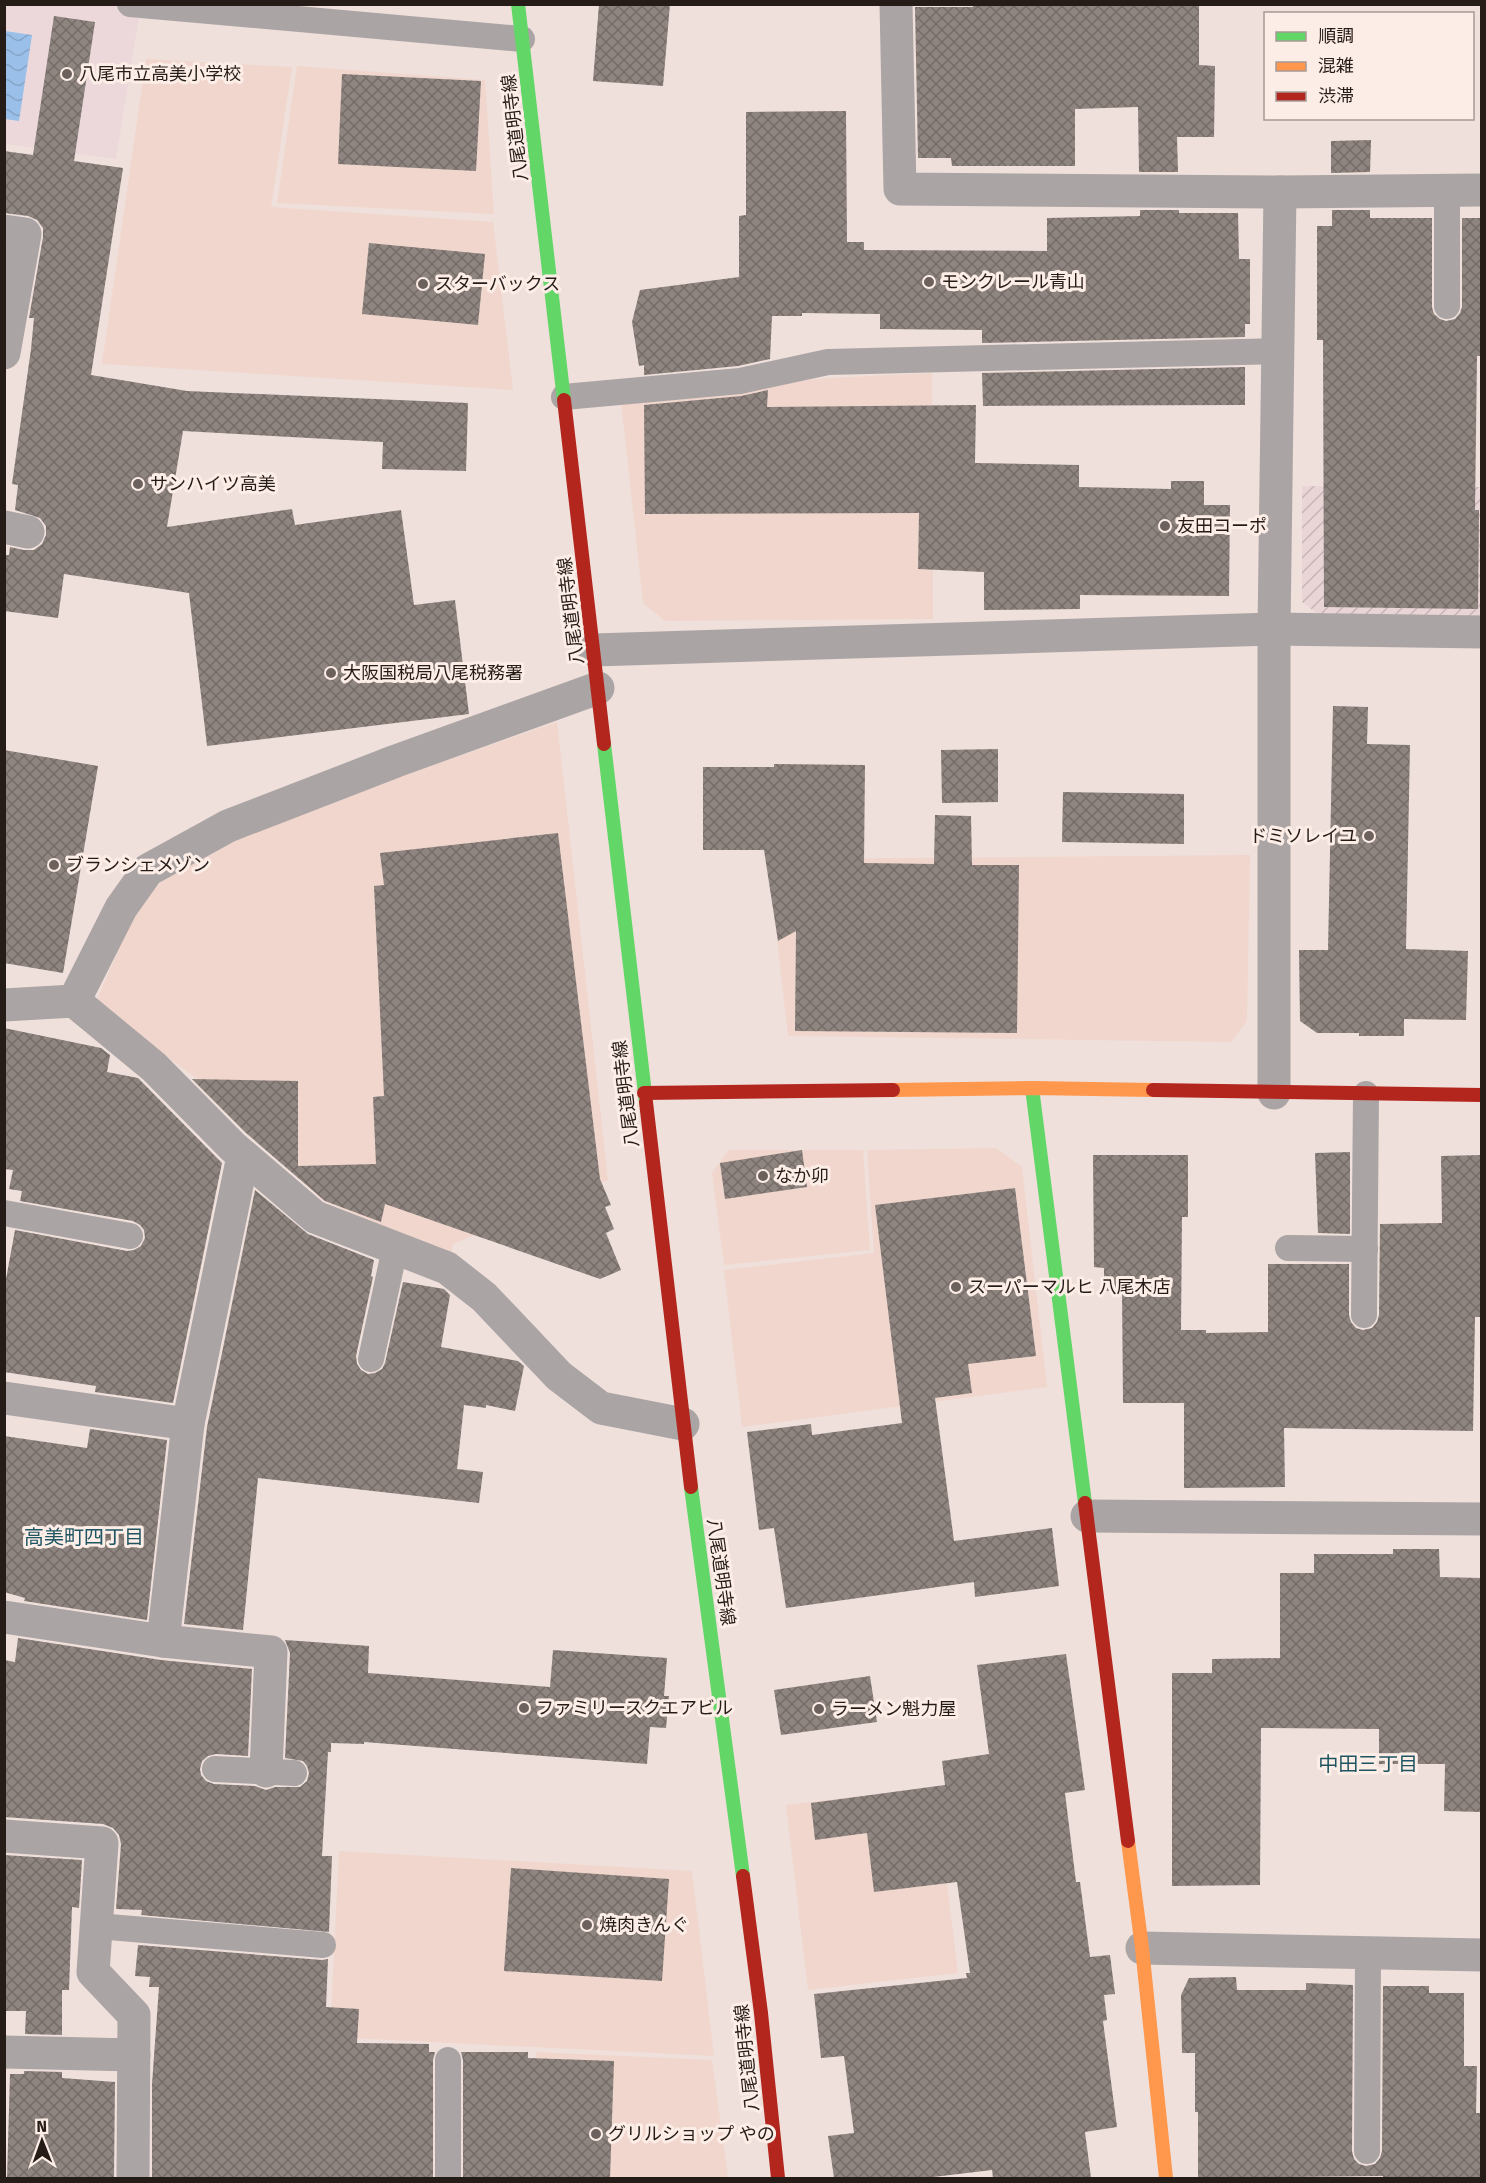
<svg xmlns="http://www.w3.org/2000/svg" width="1486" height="2183" font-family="'Fira Sans','Noto Sans JP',sans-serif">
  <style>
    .built { fill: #f0d6cd }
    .industrial { fill: url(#industrial-furrows) }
    .education { fill: #ecd8db }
    .water { fill: url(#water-waves) }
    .building { fill: url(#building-cross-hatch) }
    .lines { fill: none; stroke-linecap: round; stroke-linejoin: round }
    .lane { stroke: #aba4a4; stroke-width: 26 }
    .street { stroke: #aba4a4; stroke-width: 33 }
    .fast { stroke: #63d668; stroke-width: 14 }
    .slow { stroke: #ff974d; stroke-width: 14 }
    .jam { stroke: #b3261e; stroke-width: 14 }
    .poi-dot { fill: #6c615c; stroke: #fdede7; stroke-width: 2 }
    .labels { text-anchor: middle; stroke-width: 6; stroke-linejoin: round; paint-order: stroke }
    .poi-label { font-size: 18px; fill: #251c18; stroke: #fdede7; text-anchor: start }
    .street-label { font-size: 18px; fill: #251c18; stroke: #fdede7 }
    .neighbourhood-label { font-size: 20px; fill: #1f5562; stroke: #fdede7 }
  </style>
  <defs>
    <pattern id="industrial-furrows" width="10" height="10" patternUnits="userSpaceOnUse" patternTransform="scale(1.5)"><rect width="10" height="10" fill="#e9d4d6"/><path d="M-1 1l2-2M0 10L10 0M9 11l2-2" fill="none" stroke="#c8b5b7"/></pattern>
    <pattern id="water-waves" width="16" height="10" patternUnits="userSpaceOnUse" patternTransform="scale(1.5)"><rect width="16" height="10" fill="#9ac0e9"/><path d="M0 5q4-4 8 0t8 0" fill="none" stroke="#85a4c7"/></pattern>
    <pattern id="building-cross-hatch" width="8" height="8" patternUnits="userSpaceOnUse" patternTransform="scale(1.5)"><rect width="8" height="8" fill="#8f8580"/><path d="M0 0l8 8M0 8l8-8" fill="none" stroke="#756c68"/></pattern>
  </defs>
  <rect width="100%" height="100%" fill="#efe0db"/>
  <g class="built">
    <polygon points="146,59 292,67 271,207 493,222 513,390 102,364"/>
    <polygon points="297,66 485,80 494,214 277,203"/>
    <polygon points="932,373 933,619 665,621 643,603 621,401 827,378"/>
    <polygon points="557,722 608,1180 453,1244 451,1256 322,1200 204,1084 95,1004 138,905 170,873 229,836"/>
    <polygon points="1250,855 1247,1021 1231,1042 788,1036 768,859"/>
    <polygon points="996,1148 1022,1167 1047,1387 742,1427 724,1270 874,1253 867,1150"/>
    <polygon points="729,1150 863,1150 870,1250 724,1265 712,1173"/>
    <polygon points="935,1787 958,1973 808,1990 786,1805"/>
    <polygon points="339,1851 692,1871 714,2056 330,2037"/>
    <polygon points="536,2052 712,2060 728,2178 533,2178"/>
  </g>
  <polygon class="industrial" points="1302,486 1481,487 1481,618 1323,618 1302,602"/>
  <polygon class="education" points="5,5 141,5 116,159 5,144"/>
  <polygon class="water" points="5,31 32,35 19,121 5,119"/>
  <g class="building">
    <polygon points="599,4 670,4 663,86 593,81"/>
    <polygon points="1005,4 1199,4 1199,65 1215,66 1214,137 1177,137 1178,172 1139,172 1138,107 1075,109 1075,166 952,166 951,158 918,158 915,7 973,7 973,5"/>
    <polygon points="54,16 95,22 74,161 123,168 91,375 187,391 468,403 466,471 382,469 383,442 183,431 167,527 292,509 295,525 401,510 414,605 455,600 469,714 207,746 189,593 64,574 58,618 4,611 4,555 9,555 10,547 24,550 34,550 42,544 46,535 46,526 40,518 15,510 18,485 12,484 31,349 34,318 29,318 43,237 43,228 37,220 28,216 4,213 4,151 33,155"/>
    <polygon points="342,74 481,81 476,171 338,164"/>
    <polygon points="846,111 847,242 864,242 864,250 1047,251 1047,218 1140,216 1140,210 1179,210 1179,213 1238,213 1239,259 1250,259 1250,324 1245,324 1245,337 982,343 982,330 880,329 880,314 802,313 802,316 772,316 770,359 738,366 644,375 644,365 639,366 632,322 640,290 739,277 739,216 746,215 746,112"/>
    <polygon points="1371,140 1370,172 1331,173 1331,141"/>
    <polygon points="1332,210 1370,210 1370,218 1432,218 1432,307 1434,314 1440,319 1446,321 1455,319 1460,313 1462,307 1462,218 1482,218 1482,356 1477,356 1475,510 1479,510 1478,609 1324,607 1323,340 1317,340 1317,226 1332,226"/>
    <polygon points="369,243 485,254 478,325 362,314"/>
    <polygon points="1245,367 1245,405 983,406 982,373"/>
    <polygon points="768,390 767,407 976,405 975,463 1079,465 1079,487 1171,489 1171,481 1204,481 1204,505 1230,505 1229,596 1080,595 1080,609 984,610 984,572 918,569 919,513 645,514 644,405 741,396"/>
    <polygon points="1333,706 1368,707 1367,744 1410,745 1406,949 1468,951 1466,1020 1404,1019 1404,1036 1359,1036 1359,1033 1317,1033 1300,1021 1299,950 1328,950"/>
    <polygon points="998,749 998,802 942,803 941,750"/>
    <polygon points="4,750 98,766 63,973 4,963"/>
    <polygon points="774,764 865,765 864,863 934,864 935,815 971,816 972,865 1019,865 1017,1033 795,1031 796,931 778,941 764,850 703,850 703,767 774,767"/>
    <polygon points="1063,792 1184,794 1184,844 1062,842"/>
    <polygon points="558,833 600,1179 611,1205 605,1207 614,1229 606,1233 621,1270 600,1279 385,1204 381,1222 325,1201 246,1133 192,1079 298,1081 298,1166 376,1164 373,1097 384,1096 374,886 384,885 380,853"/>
    <polygon points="4,1028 101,1048 110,1055 107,1072 138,1078 222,1163 173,1403 95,1392 96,1386 4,1372 4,1290 15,1230 127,1251 134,1250 141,1246 145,1238 144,1230 140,1225 133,1221 20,1201 22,1191 9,1189 13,1170 4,1169"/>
    <polygon points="802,1150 807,1187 725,1199 720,1163"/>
    <polygon points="1350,1152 1350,1234 1318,1233 1315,1153"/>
    <polygon points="1093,1155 1188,1155 1188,1217 1182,1217 1181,1330 1206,1330 1206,1333 1268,1332 1268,1264 1349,1264 1349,1315 1351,1322 1356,1328 1363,1330 1372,1328 1377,1322 1379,1315 1380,1224 1442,1223 1441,1156 1482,1155 1482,1317 1475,1317 1473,1431 1284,1428 1285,1487 1184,1488 1184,1403 1123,1403 1122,1291 1104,1291 1104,1268 1094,1267"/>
    <polygon points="1015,1188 1036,1356 968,1364 972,1393 935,1398 954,1541 1052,1528 1059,1586 975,1597 974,1582 786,1608 774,1528 759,1530 747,1432 811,1424 812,1435 902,1423 875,1205"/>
    <polygon points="255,1190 308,1234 374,1260 371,1276 373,1277 356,1356 357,1364 361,1370 368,1374 375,1373 382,1369 385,1363 403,1282 444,1289 450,1295 441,1347 518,1361 524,1366 515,1411 486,1405 486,1408 464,1405 457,1469 483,1472 479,1503 258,1478 243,1630 184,1624 207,1427"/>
    <polygon points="90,1429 167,1440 147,1620 24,1601 25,1598 4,1592 4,1436 87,1448"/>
    <polygon points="1393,1549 1439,1549 1440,1577 1482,1578 1481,1812 1444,1811 1445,1764 1379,1764 1379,1729 1261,1728 1260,1885 1172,1886 1172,1673 1212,1673 1212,1659 1280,1658 1280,1573 1314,1573 1314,1554 1393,1554"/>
    <polygon points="18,1638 161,1660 252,1669 248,1756 216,1754 208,1756 202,1761 200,1769 201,1775 206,1781 214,1784 255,1786 266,1790 275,1787 300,1787 307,1781 309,1773 307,1766 303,1761 285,1758 290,1653 285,1640 369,1646 368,1673 550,1687 553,1650 667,1658 664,1696 669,1696 666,1728 650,1727 647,1764 364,1742 364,1744 331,1743 331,1752 328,1752 322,1856 332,1856 329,1932 141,1915 142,1910 116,1909 121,1844 119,1835 113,1828 103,1824 4,1817 4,1660 15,1662"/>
    <polygon points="1066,1654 1085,1790 1065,1793 1076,1882 1080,1882 1090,1957 1110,1955 1115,1994 1104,1995 1107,2020 1103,2021 1117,2127 1085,2132 1091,2178 993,2178 992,2170 925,2178 834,2178 828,2136 854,2133 844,2056 821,2058 814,1994 967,1978 966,1973 970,1973 957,1882 874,1892 867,1833 815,1840 811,1803 945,1785 942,1761 989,1754 977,1665"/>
    <polygon points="870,1676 877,1722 781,1735 774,1690"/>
    <polygon points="4,1855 82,1860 79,1908 72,1907 69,1990 62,1990 62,2035 25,2034 26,2011 4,2011"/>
    <polygon points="511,1868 669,1879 662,1981 504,1971"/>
    <polygon points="138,1945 322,1960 328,1959 326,2007 359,2009 357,2043 429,2044 429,2052 435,2052 433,2060 433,2178 152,2178 152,2084 159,1987 149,1987 150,1977 135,1976"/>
    <polygon points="1236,1977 1237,1990 1306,1990 1306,1983 1353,1985 1352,2151 1354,2159 1359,2164 1366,2166 1375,2164 1380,2158 1382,2151 1383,1986 1429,1986 1429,1993 1464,1993 1464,2066 1477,2066 1476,2113 1482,2113 1482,2178 1383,2178 1383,2176 1198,2178 1198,2112 1195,2112 1195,2053 1182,2053 1181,1995 1189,1978"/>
    <polygon points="461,2052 528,2052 528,2058 614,2061 610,2178 463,2178 463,2060"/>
    <polygon points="24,2071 62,2072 62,2078 115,2082 114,2178 7,2178 10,2074 24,2074"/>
  </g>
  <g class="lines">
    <g class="lane">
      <polyline points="130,4 522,39"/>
      <polyline points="1447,306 1447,190"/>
      <polyline points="564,397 740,381 828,362 1278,351"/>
      <polyline points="4,1213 130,1236"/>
      <polyline points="1288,1248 1365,1249"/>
      <polyline points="1364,1315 1366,1094"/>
      <polyline points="371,1359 395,1248"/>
      <polyline points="215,1769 294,1773"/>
      <polyline points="97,1926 323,1945"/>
      <polyline points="448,2060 448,2178"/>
      <polyline points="1367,2151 1368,1952"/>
    </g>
    <g class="street">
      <polyline points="896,4 900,189 1280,192 1482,190"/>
      <polyline points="4,231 25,234 4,353"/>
      <polyline points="4,527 28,532"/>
      <polyline points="594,650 1274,629 1482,632"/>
      <polyline points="74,1001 121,908 148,870 228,826 396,761 598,688"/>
      <polyline points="4,1005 74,1001 154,1067 233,1147 315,1217 447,1268 484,1297 559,1376 601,1408 683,1424"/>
      <polyline points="1274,1093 1274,629 1280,192"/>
      <polyline points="4,1398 188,1424"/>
      <polyline points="1087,1516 1482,1519"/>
      <polyline points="4,1617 163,1641 271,1652 266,1771"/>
      <polyline points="163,1641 188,1424 243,1156"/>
      <polyline points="4,1836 102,1843 93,1972 134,2015 133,2178"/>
      <polyline points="1142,1948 1482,1955"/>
      <polyline points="4,2052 134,2055"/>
    </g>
    <g class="fast">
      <polyline points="518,4 564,400"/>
      <polyline points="604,744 646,1102"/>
      <polyline points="1032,1088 1085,1503"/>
      <polyline points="691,1487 743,1876"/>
    </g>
    <g class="slow">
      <polyline points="893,1090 1032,1088 1153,1090"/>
      <polyline points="1128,1841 1142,1948 1166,2178"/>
    </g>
    <g class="jam">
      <polyline points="564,400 604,744"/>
      <polyline points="1153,1090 1482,1095"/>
      <polyline points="644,1093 893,1090"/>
      <polyline points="646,1102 691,1487"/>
      <polyline points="1085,1503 1128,1841"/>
      <polyline points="743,1876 761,2013 778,2178"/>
    </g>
  </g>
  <g class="poi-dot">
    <circle cx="67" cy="74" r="6"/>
    <circle cx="929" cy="282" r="6"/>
    <circle cx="423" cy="284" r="6"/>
    <circle cx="138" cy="484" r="6"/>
    <circle cx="1165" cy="526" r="6"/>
    <circle cx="331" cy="673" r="6"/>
    <circle cx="1369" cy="836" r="6"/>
    <circle cx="54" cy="865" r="6"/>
    <circle cx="763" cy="1176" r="6"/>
    <circle cx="956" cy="1287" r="6"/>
    <circle cx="524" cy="1708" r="6"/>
    <circle cx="819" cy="1709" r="6"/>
    <circle cx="587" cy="1925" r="6"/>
    <circle cx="596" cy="2134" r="6"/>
  </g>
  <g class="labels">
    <g class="poi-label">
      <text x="79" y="80">八尾市立高美小学校</text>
      <text x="941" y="288">モンクレール青山</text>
      <text x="435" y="290">スターバックス</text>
      <text x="150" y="490">サンハイツ高美</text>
      <text x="1177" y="532">友田コーポ</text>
      <text x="343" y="679">大阪国税局八尾税務署</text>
      <text x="1357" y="842" text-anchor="end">ドミソレイユ</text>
      <text x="66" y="871">ブランシェメゾン</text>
      <text x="775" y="1182">なか卯</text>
      <text x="968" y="1293">スーパーマルヒ 八尾木店</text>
      <text x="536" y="1714">ファミリースクエアビル</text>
      <text x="831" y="1715">ラーメン魁力屋</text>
      <text x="599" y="1931">焼肉きんぐ</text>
      <text x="608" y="2140">グリルショップ やの</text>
    </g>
    <g class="street-label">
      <text transform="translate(515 128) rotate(-97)" y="6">八尾道明寺線</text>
      <text transform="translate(571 611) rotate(-97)" y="6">八尾道明寺線</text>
      <text transform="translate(626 1094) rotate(-97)" y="6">八尾道明寺線</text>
      <text transform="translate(721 1572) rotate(82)" y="6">八尾道明寺線</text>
      <text transform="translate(747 2058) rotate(-96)" y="6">八尾道明寺線</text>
    </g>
    <g class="neighbourhood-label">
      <text x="84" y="1544">高美町四丁目</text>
      <text x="1368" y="1771">中田三丁目</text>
    </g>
  </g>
  <rect width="1486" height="2183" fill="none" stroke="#251c18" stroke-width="12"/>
  <rect x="1264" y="12" width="210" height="108" fill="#fdede7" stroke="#a79994" stroke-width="1.5"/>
  <rect x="1276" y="32" width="30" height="9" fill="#63d668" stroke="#a79994" stroke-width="1.5"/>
  <text x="1318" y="42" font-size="18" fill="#251c18">順調</text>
  <rect x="1276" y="62" width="30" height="9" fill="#ff974d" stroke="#a79994" stroke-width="1.5"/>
  <text x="1318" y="72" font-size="18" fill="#251c18">混雑</text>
  <rect x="1276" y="92" width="30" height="9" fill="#b3261e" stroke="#a79994" stroke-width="1.5"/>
  <text x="1318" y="102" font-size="18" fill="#251c18">渋滞</text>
  <g transform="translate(42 2141) rotate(359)" stroke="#fdede7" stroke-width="4.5" paint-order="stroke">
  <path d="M0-4.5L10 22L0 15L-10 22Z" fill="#251c18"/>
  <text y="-9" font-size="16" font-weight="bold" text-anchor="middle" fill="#251c18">N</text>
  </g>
</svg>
